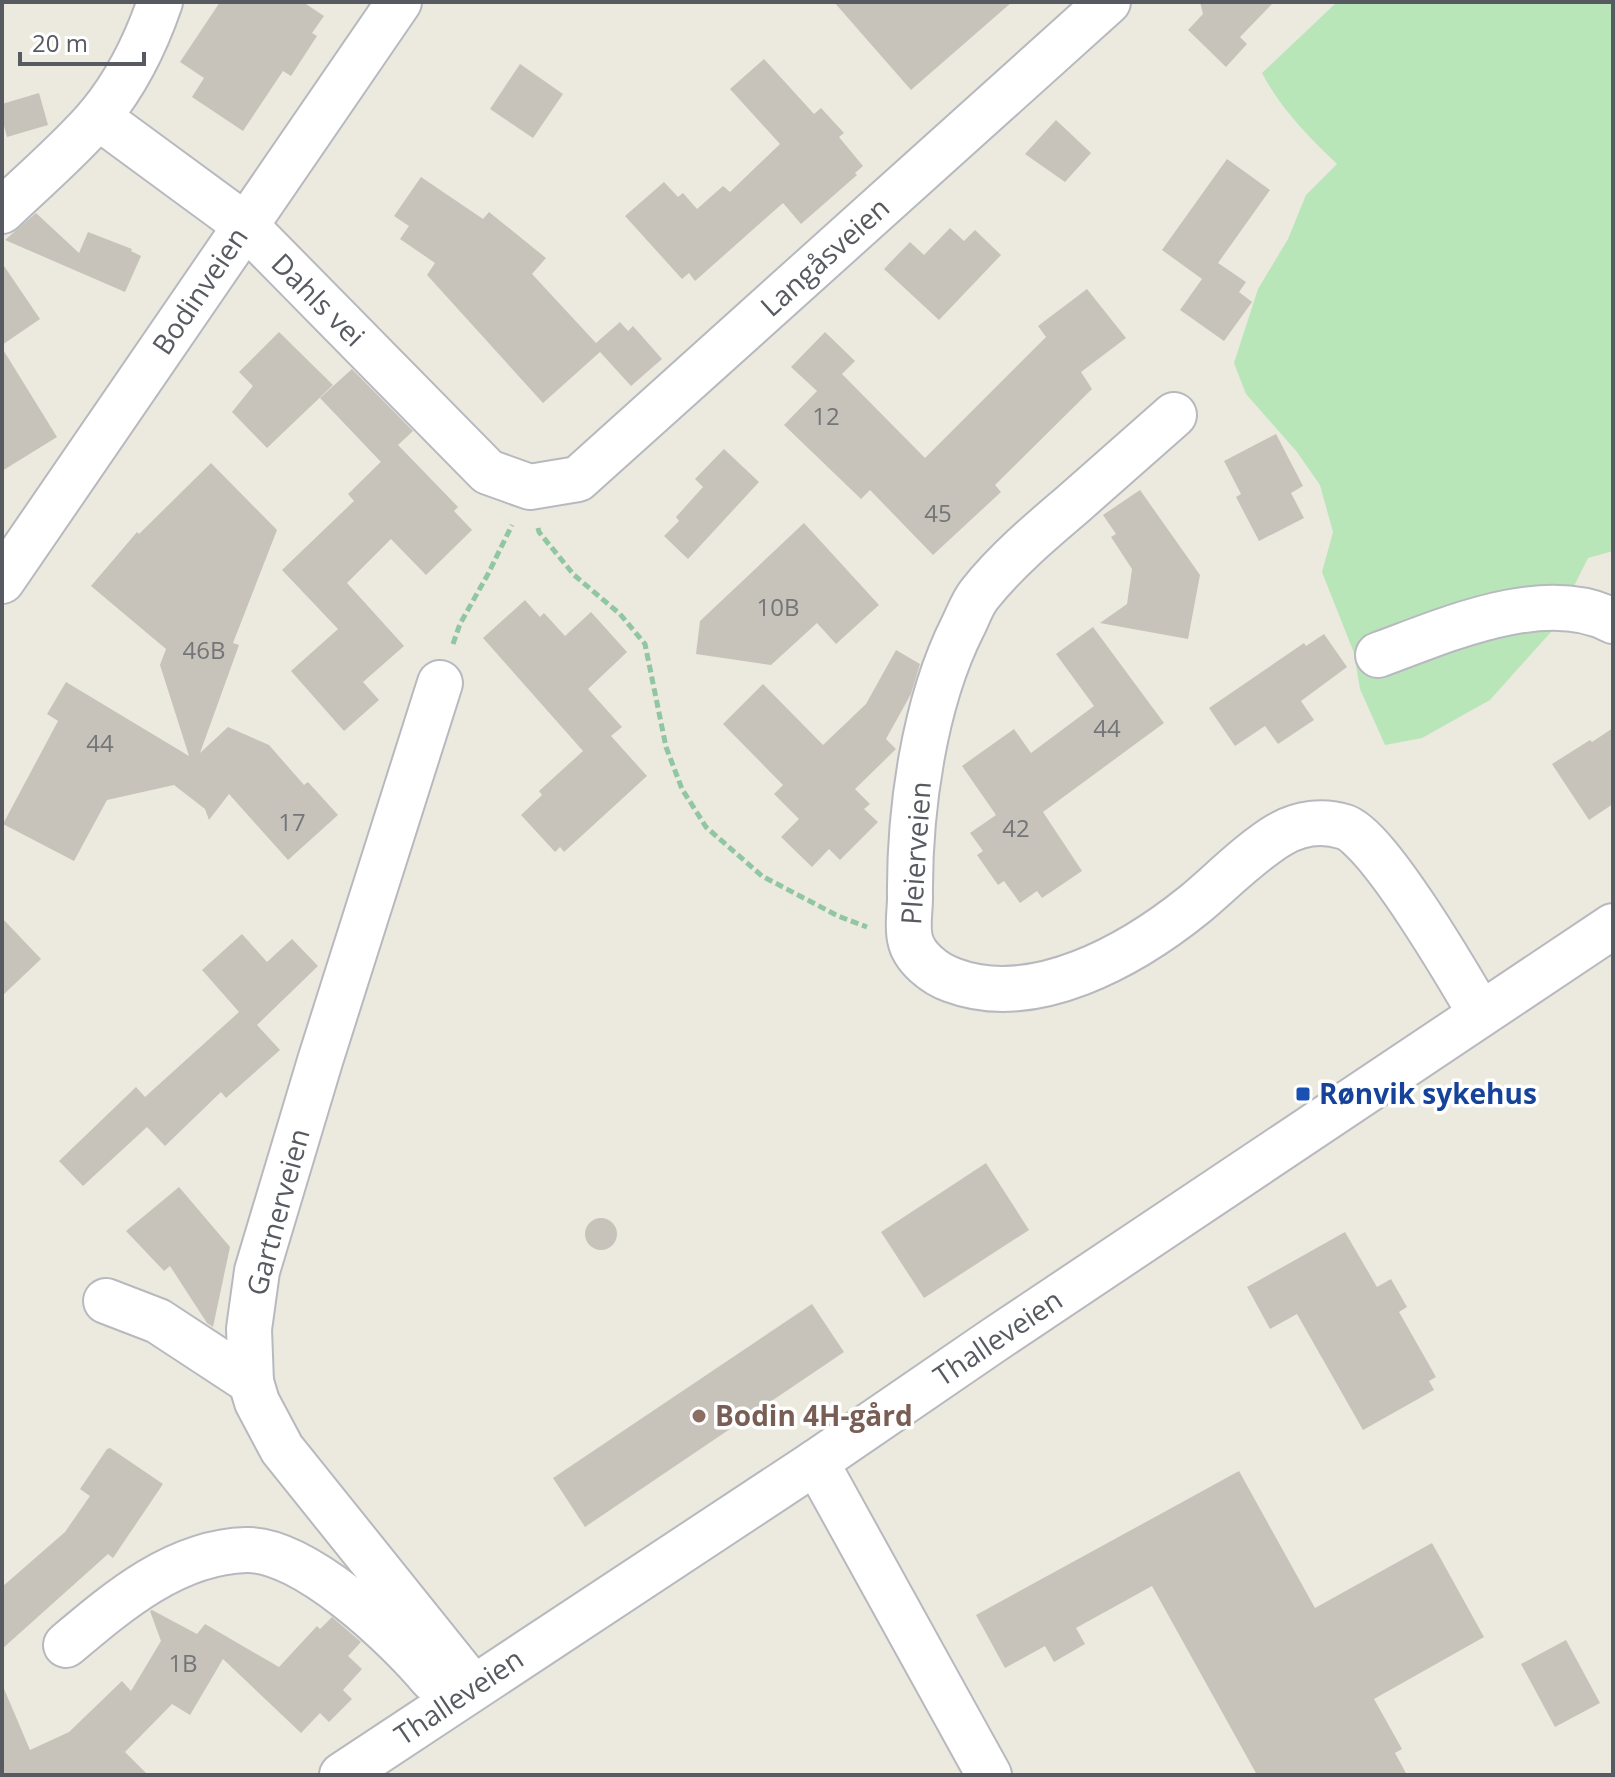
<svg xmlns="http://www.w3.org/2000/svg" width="1615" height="1777" font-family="'Open Sans',sans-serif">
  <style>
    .green { fill: #b8e6b9 }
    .building { fill: #c7c3bb }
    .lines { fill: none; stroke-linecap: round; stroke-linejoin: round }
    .minor-casing { stroke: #b7b9bf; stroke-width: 48 }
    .path { stroke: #91c6a2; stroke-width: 5; stroke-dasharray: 8 4; stroke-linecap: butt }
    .minor { stroke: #fff; stroke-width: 44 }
    .transit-dot { fill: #1a4fb4; stroke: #fff; stroke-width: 3 }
    .education-dot { fill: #8d6e63; stroke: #fff; stroke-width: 3 }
    .labels { text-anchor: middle; stroke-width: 7; stroke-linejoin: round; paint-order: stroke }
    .number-label { font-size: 24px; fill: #737578 }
    .street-label { font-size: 28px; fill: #575b61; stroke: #fff }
    .transit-label { font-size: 28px; font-weight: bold; fill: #164399; stroke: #fff; text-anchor: start }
    .education-label { font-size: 28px; font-weight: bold; fill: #785e54; stroke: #fff; text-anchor: start }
  </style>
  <rect width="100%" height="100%" fill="#ece9de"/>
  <path class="green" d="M1337,2h276v549l-25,7 -37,74 -61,68 -68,38 -37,7 -25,-56 -6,-36 -32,-81 11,-40 -13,-47 -23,-33 -51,-58 -12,-31 24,-74 30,-50 18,-44 31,-31c-29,-28 -56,-55 -75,-91z"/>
  <g class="building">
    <polygon points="220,2 303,2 324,16 312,33 317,36 291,76 283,71 243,131 192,97 204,78 180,62"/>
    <polygon points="834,2 1012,2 911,90"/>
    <polygon points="1200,2 1274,2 1240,37 1247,44 1226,67 1188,30 1203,14"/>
    <polygon points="764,59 814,114 821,108 844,133 839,137 863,166 855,173 857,175 801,224 783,203 695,281 689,273 682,279 625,216 664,182 678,197 683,193 697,209 723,186 730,192 780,144 730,89"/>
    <polygon points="520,64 563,94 533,138 490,109"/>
    <polygon points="39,93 48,125 7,137 2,118 2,104"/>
    <polygon points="1056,120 1091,153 1065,182 1025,154"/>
    <polygon points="1227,159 1270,190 1218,263 1246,282 1239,292 1252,302 1224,341 1180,310 1202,279 1162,250"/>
    <polygon points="421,177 483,219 489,212 546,258 532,274 596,343 620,322 628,331 633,326 662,359 631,386 600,352 543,403 427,275 435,263 400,239 409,226 394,216"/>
    <polygon points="36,213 79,253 88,232 132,249 131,251 141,256 125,292 5,240"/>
    <polygon points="950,228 964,241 975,230 1001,255 939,320 884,269 910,242 924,255"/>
    <polygon points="2,263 40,319 2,345"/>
    <polygon points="1087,289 1126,338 1081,372 1092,389 995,485 1001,492 933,555 870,490 861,499 784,425 817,391 791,367 825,332 855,361 842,374 925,458 1046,337 1038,326"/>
    <polygon points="279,332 333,385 267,448 232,412 253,386 239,372"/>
    <polygon points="2,348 57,437 2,471"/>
    <polygon points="352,369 413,431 398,445 458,507 454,511 472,530 426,575 391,539 347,583 404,646 363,682 379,700 344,731 291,671 338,629 282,570 354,501 348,494 393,450 381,462 320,398"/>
    <polygon points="1276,434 1303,486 1291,493 1304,518 1259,541 1236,497 1241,494 1224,461"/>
    <polygon points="724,449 759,482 688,559 664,536 679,521 676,517 703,487 695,479"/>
    <polygon points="211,463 277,530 233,643 239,645 200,753 228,727 269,745 304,785 308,782 338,815 288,860 229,794 209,820 205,809 174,785 107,800 74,861 3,824 58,721 47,714 66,682 189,756 160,665 166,649 91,586 137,532 139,534"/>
    <polygon points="1140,490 1200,575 1188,639 1100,623 1127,604 1132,569 1111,537 1116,534 1103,515"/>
    <polygon points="804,523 879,605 836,644 817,623 771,665 696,654 700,621"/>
    <polygon points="525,600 540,617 544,613 565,636 591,612 627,652 588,689 622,727 611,736 647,776 564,852 560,847 555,852 521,815 542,795 539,791 583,751 483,638"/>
    <polygon points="1093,627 1164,723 1043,812 1082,871 1042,898 1037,891 1020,903 1004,881 998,885 977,855 983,851 970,833 996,815 962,766 1014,729 1031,753 1094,706 1056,654"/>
    <polygon points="1324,634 1347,667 1301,701 1314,720 1278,744 1265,726 1235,746 1209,708 1304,643 1306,646"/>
    <polygon points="896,650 920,664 911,694 886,739 896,749 855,789 870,804 864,809 878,822 840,860 829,849 812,867 781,837 799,819 774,794 783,785 723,724 763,684 823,745 866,704"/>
    <polygon points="1613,728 1613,804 1589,820 1552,764 1590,740 1592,742"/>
    <polygon points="2,918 41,959 2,996"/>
    <polygon points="242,934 267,962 292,939 318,966 257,1025 280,1050 226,1098 221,1092 165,1146 147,1127 83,1186 59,1161 136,1087 145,1097 239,1012 202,970"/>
    <polygon points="986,1163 1029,1230 924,1298 881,1232"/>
    <polygon points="179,1187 230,1247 213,1327 207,1323 170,1266 164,1271 126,1231"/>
    <circle cx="601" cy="1234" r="16"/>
    <polygon points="1345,1232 1377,1287 1391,1279 1407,1307 1399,1312 1436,1377 1429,1381 1434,1390 1363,1430 1297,1314 1270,1329 1247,1287"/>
    <polygon points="812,1304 844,1352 585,1527 553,1478"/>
    <polygon points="110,1448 163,1484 113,1558 108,1554 2,1649 2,1587 65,1532 90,1496 80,1489 107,1449"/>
    <polygon points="1239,1471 1315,1608 1432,1543 1484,1637 1374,1699 1402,1749 1395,1753 1407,1775 1257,1775 1152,1586 1076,1628 1085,1644 1054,1662 1045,1646 1005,1668 976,1615"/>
    <polygon points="152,1610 197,1634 205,1624 279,1667 317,1626 320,1629 332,1617 361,1642 348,1656 362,1669 343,1690 352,1699 329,1722 320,1713 301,1733 223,1659 190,1715 172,1704 125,1752 148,1775 2,1775 2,1684 30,1750 69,1732 122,1681 131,1691 161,1641 150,1611"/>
    <polygon points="1566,1640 1600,1703 1555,1727 1521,1664"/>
  </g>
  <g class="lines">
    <defs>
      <g id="minor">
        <polyline points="98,117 245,225 488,472 530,487 578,479 1108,2"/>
        <path d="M2,211c32,-31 68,-61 97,-95 28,-34 47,-73 61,-114"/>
        <path d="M1174,415c-34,30 -68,60 -102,90 -33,28 -67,57 -93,90 -7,9 -11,21 -16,31 -39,77 -54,185 -53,272 0,12 -3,28 0,41 4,19 25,35 42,41 82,31 180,-25 243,-76 25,-21 57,-53 84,-69 20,-12 44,-15 66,-8 33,11 114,150 135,186"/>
        <polyline points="2,581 399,2"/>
        <path d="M1378,655c66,-24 167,-70 235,-34"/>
        <polyline points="440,683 320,1061 257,1271 249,1329 251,1382 257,1402 282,1449 473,1687"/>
        <polyline points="106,1301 158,1321 251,1382"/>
        <polyline points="816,1462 989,1775"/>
        <path d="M66,1645c51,-43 109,-93 180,-95 58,-2 151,87 186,129"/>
        <polyline points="342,1775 816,1462 994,1340 1613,926"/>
      </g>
    </defs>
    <use href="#minor" class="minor-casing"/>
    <g class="path">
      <polyline points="538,528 539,532 574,575 620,614 645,644 666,747 682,789 706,827 762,876 838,916 867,927"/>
      <polyline points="453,644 460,624 488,574 512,525"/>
    </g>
    <use href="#minor" class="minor"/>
  </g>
  <rect class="transit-dot" x="1295" y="1086" width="16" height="16" rx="4"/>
  <circle class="education-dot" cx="699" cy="1416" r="8"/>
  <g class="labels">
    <g class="number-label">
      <text x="826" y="425">12</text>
      <text x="938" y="522">45</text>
      <text x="778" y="616">10B</text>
      <text x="204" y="659">46B</text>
      <text x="1107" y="737">44</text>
      <text x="100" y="752">44</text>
      <text x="292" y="831">17</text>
      <text x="1016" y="837">42</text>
      <text x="183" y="1672">1B</text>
    </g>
    <g class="street-label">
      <text transform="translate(825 257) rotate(-42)" y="10">Langåsveien</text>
      <text transform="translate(200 291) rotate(-56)" y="10">Bodinveien</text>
      <text transform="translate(318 300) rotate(45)" y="10">Dahls vei</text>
      <text transform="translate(916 853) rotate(-86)" y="10">Pleierveien</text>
      <text transform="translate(278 1212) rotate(-75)" y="10">Gartnerveien</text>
      <text transform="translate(998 1338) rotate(-34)" y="10">Thalleveien</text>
      <text transform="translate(459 1697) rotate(-34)" y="10">Thalleveien</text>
    </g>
    <g class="transit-label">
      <text x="1319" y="1104">Rønvik sykehus</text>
    </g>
    <g class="education-label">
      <text x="715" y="1426">Bodin 4H-gård</text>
    </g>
  </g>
  <rect width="1615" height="1777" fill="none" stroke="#575b61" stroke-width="8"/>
  <path d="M20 52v12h124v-12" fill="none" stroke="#575b61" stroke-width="4"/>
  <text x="32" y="52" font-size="24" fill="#575b61" stroke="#ffffff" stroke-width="6" paint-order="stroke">20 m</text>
</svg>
